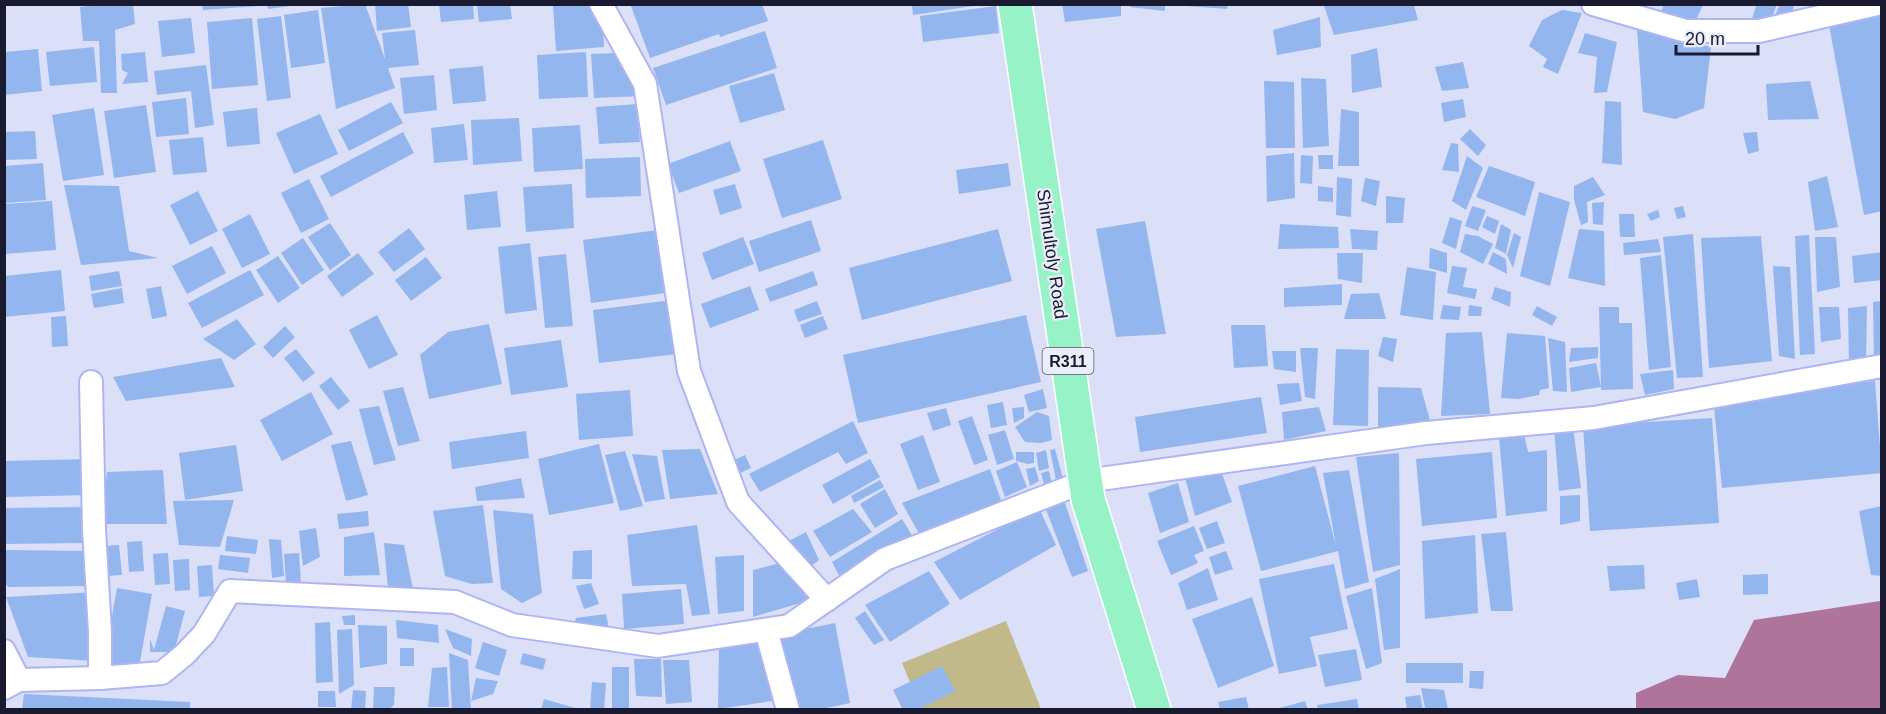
<svg xmlns="http://www.w3.org/2000/svg" width="1886" height="714" font-family="Arial,sans-serif">
  <style>
    .green { fill: #c1b98a }
    .water { fill: #ae749b }
    .building { fill: #93b6ee }
    .lines { fill: none; stroke-linecap: round; stroke-linejoin: round }
    .minor-casing { stroke: #afb5f1; stroke-width: 26 }
    .primary-casing { stroke: #fff; stroke-width: 36 }
    .minor { stroke: #fff; stroke-width: 22 }
    .primary { stroke: #98f2c8; stroke-width: 33 }
    .labels { text-anchor: middle; stroke-width: 4.5; stroke-linejoin: round; paint-order: stroke }
    .shield { fill: #ecedfa; stroke: #58596d; stroke-width: 1.5 }
    .shield-label { font-size: 16px; font-weight: bold; fill: #191a30 }
    .street-label { font-size: 18px; fill: #191a30; stroke: #ecedfa }
  </style>
  <rect width="100%" height="100%" fill="#dcdff8"/>
  <polygon class="green" points="1006,621 1041,709 921,709 902,663"/>
  <polygon class="water" points="1880,601 1882,602 1881,709 1636,709 1636,693 1678,675 1725,678 1754,620"/>
  <g class="building">
    <polygon points="107,4 133,4 135,24 115,30 117,93 101,93 99,41 83,41 80,7"/>
    <polygon points="202,4 260,4 260,6 203,10"/>
    <polygon points="267,4 290,4 290,6 268,9"/>
    <polygon points="365,4 385,59 382,33 415,30 419,65 388,68 395,88 336,109 321,8"/>
    <polygon points="375,4 408,4 411,27 377,31"/>
    <polygon points="439,4 473,4 474,19 441,22"/>
    <polygon points="477,4 510,4 512,19 479,22"/>
    <polygon points="582,4 602,4 604,47 556,51 553,6"/>
    <polygon points="635,4 762,4 768,21 720,37 719,34 650,58 631,6"/>
    <polygon points="912,4 973,4 973,6 913,15"/>
    <polygon points="1062,4 1121,4 1121,16 1065,22"/>
    <polygon points="1131,4 1165,4 1165,11 1130,7"/>
    <polygon points="1186,4 1228,4 1227,9 1186,6"/>
    <polygon points="1753,4 1777,4 1770,22 1751,22 1756,6"/>
    <polygon points="1780,4 1794,5 1791,16 1772,23"/>
    <polygon points="1336,5 1414,5 1418,20 1334,35 1324,6"/>
    <polygon points="1664,5 1703,5 1694,24 1661,11"/>
    <polygon points="996,6 999,33 923,42 920,16"/>
    <polygon points="318,10 325,63 291,68 284,15"/>
    <polygon points="1562,10 1582,13 1558,74 1543,67 1547,59 1529,46 1542,20"/>
    <polygon points="1882,14 1882,211 1864,215 1829,25"/>
    <polygon points="281,16 291,98 267,101 257,19"/>
    <polygon points="1320,17 1321,47 1277,55 1273,30"/>
    <polygon points="191,18 195,53 162,57 158,21"/>
    <polygon points="252,18 258,85 212,89 207,22"/>
    <polygon points="1637,29 1711,47 1704,108 1675,119 1643,112"/>
    <polygon points="765,31 777,68 666,105 653,68"/>
    <polygon points="1585,33 1617,42 1607,92 1594,93 1597,57 1578,53"/>
    <polygon points="94,47 97,82 50,86 46,52"/>
    <polygon points="1377,48 1382,87 1352,93 1351,55"/>
    <polygon points="38,49 42,91 4,95 4,52"/>
    <polygon points="145,52 148,82 122,84 128,73 122,70 121,54"/>
    <polygon points="586,52 588,97 539,99 537,55"/>
    <polygon points="639,52 642,96 594,98 591,54"/>
    <polygon points="1463,62 1469,88 1442,91 1435,67"/>
    <polygon points="206,65 214,125 195,128 191,91 157,95 154,71"/>
    <polygon points="483,66 486,101 453,104 449,69"/>
    <polygon points="774,73 785,110 740,123 729,86"/>
    <polygon points="434,75 437,110 404,114 400,78"/>
    <polygon points="1301,78 1326,79 1329,146 1303,148"/>
    <polygon points="1264,81 1294,82 1295,148 1266,148"/>
    <polygon points="1810,81 1819,119 1768,120 1766,84"/>
    <polygon points="186,98 189,134 156,137 152,102"/>
    <polygon points="1463,99 1466,117 1444,122 1441,103"/>
    <polygon points="1605,101 1621,102 1622,165 1602,163"/>
    <polygon points="391,102 403,123 349,151 338,130"/>
    <polygon points="637,104 640,142 599,144 596,107"/>
    <polygon points="146,105 156,172 114,178 104,111"/>
    <polygon points="94,108 104,175 63,181 52,115"/>
    <polygon points="257,108 260,144 227,147 223,112"/>
    <polygon points="1341,109 1359,112 1359,166 1338,166"/>
    <polygon points="320,114 338,154 294,174 276,133"/>
    <polygon points="519,118 522,161 473,165 471,120"/>
    <polygon points="464,124 468,160 434,163 431,128"/>
    <polygon points="580,125 583,169 534,172 532,128"/>
    <polygon points="1470,129 1486,145 1478,156 1460,139"/>
    <polygon points="35,131 37,159 4,160 4,132"/>
    <polygon points="403,132 414,153 331,197 320,176"/>
    <polygon points="1757,132 1759,151 1748,154 1743,133"/>
    <polygon points="203,137 207,172 173,175 169,140"/>
    <polygon points="823,140 842,199 782,218 763,159"/>
    <polygon points="730,141 741,171 679,193 668,164"/>
    <polygon points="1451,143 1458,144 1459,172 1442,170"/>
    <polygon points="1294,153 1295,198 1267,202 1266,156"/>
    <polygon points="1301,155 1313,156 1312,184 1300,183"/>
    <polygon points="1318,155 1333,155 1333,169 1319,169"/>
    <polygon points="1467,156 1483,168 1466,210 1452,201"/>
    <polygon points="640,157 641,196 586,198 585,159"/>
    <polygon points="43,163 46,200 4,203 4,166"/>
    <polygon points="1008,163 1011,186 959,194 956,170"/>
    <polygon points="1489,166 1535,182 1525,216 1476,197"/>
    <polygon points="1827,176 1838,227 1815,231 1808,182"/>
    <polygon points="1337,177 1352,179 1351,217 1336,215"/>
    <polygon points="1593,177 1605,195 1587,202 1588,222 1581,225 1574,200 1574,186"/>
    <polygon points="1365,178 1380,181 1376,206 1361,201"/>
    <polygon points="309,179 329,219 301,233 281,193"/>
    <polygon points="572,184 574,228 526,232 523,187"/>
    <polygon points="735,184 742,208 720,215 713,190"/>
    <polygon points="64,185 119,186 129,251 158,258 81,265"/>
    <polygon points="1318,186 1333,188 1333,202 1318,201"/>
    <polygon points="198,191 218,231 190,245 170,205"/>
    <polygon points="497,191 501,227 467,230 464,195"/>
    <polygon points="1539,192 1570,202 1550,286 1520,276"/>
    <polygon points="1386,196 1405,198 1403,223 1386,223"/>
    <polygon points="52,201 56,250 4,254 4,204"/>
    <polygon points="1604,202 1603,225 1593,224 1592,203"/>
    <polygon points="1472,206 1486,210 1478,231 1465,226"/>
    <polygon points="1683,206 1686,217 1677,219 1674,208"/>
    <polygon points="1658,210 1660,217 1651,221 1647,214"/>
    <polygon points="250,214 270,254 242,268 222,229"/>
    <polygon points="1619,214 1634,214 1635,237 1620,237"/>
    <polygon points="1487,216 1499,221 1495,234 1482,227"/>
    <polygon points="1450,217 1462,221 1456,249 1442,243"/>
    <polygon points="811,220 821,251 759,272 749,241"/>
    <polygon points="1145,221 1166,334 1116,337 1096,229"/>
    <polygon points="330,223 351,255 330,270 308,237"/>
    <polygon points="1280,224 1338,227 1339,248 1278,249"/>
    <polygon points="1501,224 1511,230 1506,254 1495,248"/>
    <polygon points="409,228 425,249 394,272 378,252"/>
    <polygon points="998,229 1012,281 862,320 849,268"/>
    <polygon points="1350,229 1378,231 1377,250 1352,249"/>
    <polygon points="1579,229 1604,231 1605,286 1568,278"/>
    <polygon points="658,230 666,293 591,303 583,240"/>
    <polygon points="1514,233 1521,237 1513,268 1507,255"/>
    <polygon points="1465,234 1478,236 1493,244 1483,264 1460,252"/>
    <polygon points="1693,234 1703,377 1677,378 1663,237"/>
    <polygon points="1809,235 1815,354 1800,355 1795,236"/>
    <polygon points="1761,236 1772,361 1709,368 1701,238"/>
    <polygon points="743,237 754,264 712,280 702,253"/>
    <polygon points="1815,237 1836,237 1840,287 1817,292"/>
    <polygon points="303,238 324,270 302,285 281,253"/>
    <polygon points="1658,239 1661,252 1624,255 1623,243"/>
    <polygon points="530,243 537,310 505,314 498,247"/>
    <polygon points="212,246 226,273 187,294 172,266"/>
    <polygon points="1430,248 1447,253 1447,273 1429,268"/>
    <polygon points="1493,252 1506,259 1507,274 1488,264"/>
    <polygon points="1882,252 1882,280 1854,283 1852,256"/>
    <polygon points="358,253 374,274 342,297 327,276"/>
    <polygon points="1337,253 1363,253 1362,283 1338,279"/>
    <polygon points="566,254 573,326 545,328 538,257"/>
    <polygon points="1661,255 1671,367 1649,370 1640,258"/>
    <polygon points="278,256 300,288 278,303 256,270"/>
    <polygon points="426,257 442,278 411,301 395,280"/>
    <polygon points="1452,266 1467,268 1463,287 1477,289 1475,299 1447,293"/>
    <polygon points="1773,266 1790,267 1795,359 1779,356"/>
    <polygon points="1407,267 1436,272 1433,320 1400,315"/>
    <polygon points="61,270 65,311 4,317 4,276"/>
    <polygon points="250,270 264,295 202,328 188,303"/>
    <polygon points="119,271 122,286 91,291 89,276"/>
    <polygon points="813,271 818,285 770,302 765,289"/>
    <polygon points="1342,284 1342,305 1284,307 1284,288"/>
    <polygon points="161,286 167,316 152,319 146,289"/>
    <polygon points="750,286 759,310 710,328 701,304"/>
    <polygon points="1495,287 1511,292 1510,307 1491,299"/>
    <polygon points="122,288 124,303 94,308 91,294"/>
    <polygon points="1379,293 1386,319 1344,319 1351,294"/>
    <polygon points="672,300 678,354 599,363 593,310"/>
    <polygon points="817,301 822,314 798,322 794,310"/>
    <polygon points="1882,301 1882,360 1874,361 1873,302"/>
    <polygon points="1443,305 1461,307 1459,320 1440,319"/>
    <polygon points="1469,305 1482,307 1481,316 1468,316"/>
    <polygon points="1537,306 1557,317 1552,326 1532,315"/>
    <polygon points="1867,306 1866,363 1849,366 1848,308"/>
    <polygon points="1599,307 1619,307 1619,323 1632,323 1633,389 1601,390 1601,387 1571,392 1569,368 1596,363 1601,387"/>
    <polygon points="1819,307 1839,307 1841,339 1821,342"/>
    <polygon points="377,315 398,355 369,369 349,330"/>
    <polygon points="1026,315 1041,382 858,423 843,355"/>
    <polygon points="66,316 68,346 52,347 51,317"/>
    <polygon points="823,316 828,329 805,338 800,325"/>
    <polygon points="237,319 256,344 234,360 203,339"/>
    <polygon points="489,324 502,384 429,399 420,355 448,332"/>
    <polygon points="1231,325 1265,325 1268,366 1234,368"/>
    <polygon points="285,326 295,337 273,358 263,347"/>
    <polygon points="1482,332 1490,414 1441,416 1446,333"/>
    <polygon points="1507,333 1545,336 1549,388 1540,390 1539,395 1519,399 1501,398"/>
    <polygon points="1383,337 1397,339 1393,362 1378,356"/>
    <polygon points="1548,338 1565,342 1567,392 1553,391"/>
    <polygon points="561,340 568,387 511,395 504,348"/>
    <polygon points="1598,347 1598,358 1569,362 1571,348"/>
    <polygon points="1300,348 1318,348 1315,399 1305,397"/>
    <polygon points="296,349 315,373 303,382 284,358"/>
    <polygon points="1336,349 1369,350 1368,426 1333,425"/>
    <polygon points="1272,351 1296,351 1296,372 1274,369"/>
    <polygon points="221,358 235,387 126,401 113,377"/>
    <polygon points="1673,370 1674,389 1645,395 1640,374"/>
    <polygon points="331,377 350,401 338,410 319,386"/>
    <polygon points="1875,381 1882,473 1722,488 1713,397"/>
    <polygon points="1299,383 1302,401 1280,405 1277,384"/>
    <polygon points="403,387 420,441 398,446 383,391"/>
    <polygon points="1378,387 1421,388 1431,424 1378,433"/>
    <polygon points="1043,389 1047,408 1029,412 1024,395"/>
    <polygon points="630,390 633,436 579,440 576,394"/>
    <polygon points="311,392 333,434 282,461 260,420"/>
    <polygon points="1261,397 1267,433 1140,452 1135,417"/>
    <polygon points="1003,402 1007,425 991,428 987,405"/>
    <polygon points="379,406 396,460 374,465 359,409"/>
    <polygon points="1024,407 1024,418 1014,423 1012,408"/>
    <polygon points="1319,407 1326,431 1284,440 1282,412"/>
    <polygon points="946,408 951,425 933,431 927,413"/>
    <polygon points="1037,412 1049,416 1052,440 1041,443 1025,442 1015,427"/>
    <polygon points="972,416 988,460 974,465 958,421"/>
    <polygon points="1712,418 1719,523 1590,531 1583,426"/>
    <polygon points="853,421 868,453 846,464 838,452 760,492 749,474"/>
    <polygon points="1573,427 1581,488 1559,491 1554,428"/>
    <polygon points="1005,430 1014,459 997,465 988,435"/>
    <polygon points="526,431 529,458 452,469 449,442"/>
    <polygon points="1524,434 1528,452 1547,450 1547,511 1506,516 1499,437"/>
    <polygon points="923,435 940,482 918,490 900,444"/>
    <polygon points="351,441 368,495 346,501 331,445"/>
    <polygon points="599,444 614,503 549,515 538,459"/>
    <polygon points="236,445 243,491 185,500 179,453"/>
    <polygon points="700,449 718,494 670,499 662,450"/>
    <polygon points="1055,449 1063,479 1057,485 1050,450"/>
    <polygon points="1046,450 1049,468 1039,471 1036,453"/>
    <polygon points="625,451 643,506 620,511 605,455"/>
    <polygon points="1016,452 1034,452 1034,463 1028,464 1016,461"/>
    <polygon points="1492,452 1497,518 1422,526 1416,459"/>
    <polygon points="1399,453 1400,565 1373,572 1356,457"/>
    <polygon points="632,454 657,456 665,499 645,502"/>
    <polygon points="745,455 751,468 738,474 732,461"/>
    <polygon points="90,459 90,495 4,497 4,461"/>
    <polygon points="870,459 880,477 833,504 822,485"/>
    <polygon points="1017,462 1027,487 1005,497 996,471"/>
    <polygon points="1315,466 1336,546 1323,473 1349,470 1369,582 1345,589 1338,551 1261,571 1238,486"/>
    <polygon points="1035,467 1039,481 1030,486 1026,469"/>
    <polygon points="1220,468 1232,502 1195,516 1184,473"/>
    <polygon points="990,469 1002,503 921,537 902,503"/>
    <polygon points="163,470 167,524 101,524 107,472"/>
    <polygon points="1049,471 1052,484 1045,488 1041,473"/>
    <polygon points="521,478 525,498 477,501 475,487"/>
    <polygon points="880,480 884,487 854,503 851,496"/>
    <polygon points="1178,483 1189,522 1160,533 1148,493"/>
    <polygon points="885,489 898,514 875,528 860,504"/>
    <polygon points="1580,495 1580,521 1560,525 1560,496"/>
    <polygon points="234,500 220,547 179,545 173,501"/>
    <polygon points="1065,503 1088,571 1072,577 1045,507"/>
    <polygon points="483,505 493,583 472,584 445,576 433,511"/>
    <polygon points="1882,506 1882,576 1871,575 1859,511"/>
    <polygon points="86,507 86,543 4,544 4,508"/>
    <polygon points="1039,508 1056,545 960,600 934,562"/>
    <polygon points="853,509 872,532 830,557 813,531"/>
    <polygon points="493,510 533,514 542,593 522,603 501,589"/>
    <polygon points="368,511 369,526 339,529 337,514"/>
    <polygon points="902,519 916,542 842,581 832,562"/>
    <polygon points="1217,521 1225,543 1207,549 1199,528"/>
    <polygon points="697,525 710,614 692,616 686,584 632,586 627,535"/>
    <polygon points="1194,526 1204,551 1194,555 1198,563 1171,575 1157,541"/>
    <polygon points="316,528 320,557 303,566 299,531"/>
    <polygon points="374,532 380,575 344,576 344,537"/>
    <polygon points="806,532 819,560 807,569 785,543"/>
    <polygon points="1506,532 1513,611 1491,611 1481,534"/>
    <polygon points="1475,535 1478,613 1425,619 1422,541"/>
    <polygon points="227,536 258,540 256,554 225,551"/>
    <polygon points="269,539 281,540 284,576 272,578"/>
    <polygon points="142,541 144,571 129,572 127,542"/>
    <polygon points="384,543 404,545 413,589 388,590"/>
    <polygon points="119,545 122,575 106,576 104,546"/>
    <polygon points="4,550 87,551 89,586 8,587 4,582"/>
    <polygon points="592,550 592,579 572,579 573,551"/>
    <polygon points="1226,551 1233,569 1215,575 1209,557"/>
    <polygon points="168,553 170,584 155,585 153,554"/>
    <polygon points="299,553 301,584 286,585 284,554"/>
    <polygon points="220,555 250,558 248,573 218,569"/>
    <polygon points="744,555 744,611 718,614 715,557"/>
    <polygon points="189,559 190,590 175,591 173,560"/>
    <polygon points="780,563 811,600 753,617 753,570"/>
    <polygon points="1334,564 1348,629 1310,637 1317,666 1279,674 1259,579"/>
    <polygon points="212,565 214,596 199,597 197,566"/>
    <polygon points="1644,565 1645,589 1610,591 1607,566"/>
    <polygon points="1208,568 1218,600 1187,610 1178,583"/>
    <polygon points="1400,569 1400,648 1384,650 1375,579"/>
    <polygon points="929,571 950,604 890,642 865,605"/>
    <polygon points="1768,574 1768,594 1743,595 1743,575"/>
    <polygon points="1697,579 1700,597 1679,600 1676,583"/>
    <polygon points="591,583 599,604 584,609 576,586"/>
    <polygon points="117,588 152,594 138,673 103,667"/>
    <polygon points="1372,588 1382,663 1366,669 1346,596"/>
    <polygon points="681,589 684,624 624,629 622,594"/>
    <polygon points="96,592 96,661 28,657 6,597"/>
    <polygon points="1252,597 1274,666 1218,688 1192,619"/>
    <polygon points="166,606 185,611 174,652 150,652 150,639 154,650"/>
    <polygon points="865,611 884,640 874,645 855,618"/>
    <polygon points="606,614 610,634 573,627 576,618"/>
    <polygon points="355,615 355,625 344,625 342,616"/>
    <polygon points="396,620 438,625 439,643 397,638"/>
    <polygon points="330,622 333,682 316,683 315,623"/>
    <polygon points="835,623 850,703 817,710 795,710 781,634"/>
    <polygon points="358,625 387,626 387,664 360,668"/>
    <polygon points="352,629 354,685 339,694 337,630"/>
    <polygon points="445,629 472,639 471,656 453,648"/>
    <polygon points="766,638 779,700 718,709 719,646"/>
    <polygon points="483,642 507,650 499,676 475,668"/>
    <rect x="400" y="648" width="14" height="18"/>
    <polygon points="1356,649 1362,680 1325,687 1318,655"/>
    <polygon points="449,653 468,660 471,710 452,710"/>
    <polygon points="523,653 546,659 543,670 520,664"/>
    <polygon points="634,659 661,659 662,697 636,696"/>
    <polygon points="663,660 689,660 692,702 666,704"/>
    <rect x="1406" y="663" width="57" height="20"/>
    <polygon points="942,666 955,691 917,710 903,710 893,690"/>
    <polygon points="447,667 449,707 428,707 432,668"/>
    <rect x="612" y="667" width="17" height="43"/>
    <polygon points="1470,671 1484,671 1483,689 1469,688"/>
    <polygon points="476,678 498,681 493,694 471,701"/>
    <polygon points="592,682 606,683 604,710 590,710"/>
    <polygon points="374,687 395,687 394,705 388,710 373,710"/>
    <polygon points="1421,688 1444,690 1448,709 1425,708"/>
    <polygon points="353,690 366,691 365,710 351,710"/>
    <polygon points="318,691 335,691 336,707 318,707"/>
    <polygon points="24,694 190,702 190,710 22,710"/>
    <polygon points="1420,695 1423,710 1407,710 1405,697"/>
    <polygon points="1246,697 1249,710 1220,710 1218,702"/>
    <polygon points="544,699 579,709 579,710 541,710"/>
    <polygon points="1357,699 1359,710 1318,710 1317,705"/>
    <polygon points="1305,701 1308,710 1276,710 1276,709"/>
  </g>
  <g class="lines">
    <defs>
      <g id="minor">
        <polyline points="601,4 645,84 689,371 738,502 827,600"/>
        <polyline points="1593,4 1686,31 1759,31 1877,4"/>
        <polyline points="91,382 94,529 100,632 100,678"/>
        <polyline points="766,630 788,710"/>
        <polyline points="4,651 19,680"/>
        <polyline points="4,688 19,680 100,678 162,673 184,655 204,634 230,591 455,602 512,625 658,646 789,626 885,559 1086,481 1426,433 1594,418 1882,366"/>
      </g>
      <polyline id="primary" points="1015,4 1088,499 1154,710"/>
    </defs>
    <use href="#minor" class="minor-casing"/>
    <use href="#primary" class="primary-casing"/>
    <use href="#minor" class="minor"/>
    <use href="#primary" class="primary"/>
  </g>
  <g class="labels">
    <rect class="shield" x="1042.5" y="348" width="51" height="26" rx="4.5"/>
    <g class="shield-label">
      <text x="1068" y="367">R311</text>
    </g>
    <g class="street-label">
      <text transform="translate(1052 254) rotate(82)" y="6">Shimultoly Road</text>
    </g>
  </g>
  <rect width="1886" height="714" fill="none" stroke="#191a30" stroke-width="12"/>
  <path d="M1676 45v9h82v-9" fill="none" stroke="#191a30" stroke-width="3"/>
  <text x="1685" y="45" font-size="18" fill="#191a30" stroke="#ecedfa" stroke-width="4.5" paint-order="stroke">20 m</text>
</svg>
